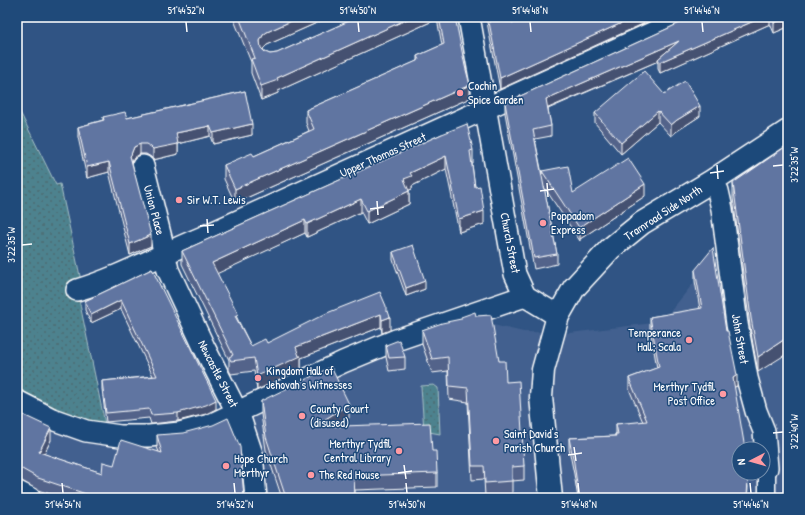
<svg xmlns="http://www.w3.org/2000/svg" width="805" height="515" font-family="'Patrick Hand',sans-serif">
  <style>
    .built { fill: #43618f; fill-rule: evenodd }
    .grass { fill: url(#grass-dots); stroke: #a6c0c6 }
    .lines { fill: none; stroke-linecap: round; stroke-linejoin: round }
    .pedestrian-casing { stroke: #fff; stroke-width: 19 }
    .minor-casing { stroke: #fff; stroke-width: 24 }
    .tertiary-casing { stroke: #fff; stroke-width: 25 }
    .pedestrian { stroke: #1f4a7a; stroke-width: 16 }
    .minor { stroke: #1f4a7a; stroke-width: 21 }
    .tertiary { stroke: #1f4a7a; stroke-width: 22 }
    .wall { fill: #53648a; stroke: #fff }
    .shaded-wall { fill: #445171; stroke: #fff }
    .building { fill: #6174a1; stroke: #fff }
    .ticks { fill: none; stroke: #fff; stroke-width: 1.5 }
    .poi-dot { fill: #ff9aa2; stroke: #1f4a7a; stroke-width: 1.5 }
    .labels { text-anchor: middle; stroke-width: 3; stroke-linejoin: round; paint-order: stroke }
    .poi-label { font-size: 12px; fill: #fff; stroke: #1f4a7a; text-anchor: start }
    .street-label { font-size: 12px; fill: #fff; stroke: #1f4a7a }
    .neatline { fill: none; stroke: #fff; stroke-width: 1.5 }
    .ticks-label { font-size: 10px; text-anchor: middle; fill: #fff }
  </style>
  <defs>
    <pattern id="grass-dots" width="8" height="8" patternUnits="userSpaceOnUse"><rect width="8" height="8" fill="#4e828e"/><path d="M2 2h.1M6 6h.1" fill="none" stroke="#4d6a70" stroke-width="1.8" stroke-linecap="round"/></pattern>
  </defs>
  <rect width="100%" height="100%" fill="#305484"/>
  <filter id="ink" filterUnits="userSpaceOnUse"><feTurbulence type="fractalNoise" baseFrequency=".025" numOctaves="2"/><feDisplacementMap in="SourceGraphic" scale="8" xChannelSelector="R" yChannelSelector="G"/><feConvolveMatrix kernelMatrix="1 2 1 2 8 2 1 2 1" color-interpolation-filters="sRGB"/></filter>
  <g filter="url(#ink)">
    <path class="built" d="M788,160v338h-771v-90l139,36 205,-82 115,-41 47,11 47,1 92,-11 51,-63 27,-6 -7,-55zM739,449h24v24h-24z"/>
    <g class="grass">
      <polygon points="17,106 56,185 60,184 80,276 77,290 104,419 106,431 17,395"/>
      <polygon points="434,385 438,388 440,434 424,431 421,386"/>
    </g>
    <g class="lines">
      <defs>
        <polyline id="pedestrian" points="767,468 767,498"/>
        <g id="minor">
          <polyline points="469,17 515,274 525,296 558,316"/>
          <polyline points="143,166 162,242 168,270 204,347 240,418 252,454 256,498"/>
          <polyline points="712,181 718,191 722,209 737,324 747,378 756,411 764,431 767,468"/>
          <path d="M77,290c44,-13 84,-36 126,-53l484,-220"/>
          <polyline points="17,401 52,419 86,431 120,436 149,436 180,433 210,425 343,362 396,340 525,296"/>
        </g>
        <g id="tertiary">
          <polyline points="17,492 29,498"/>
          <polyline points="551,498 541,397 543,370 558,316 574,288 610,249 642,223 712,181 788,131"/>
        </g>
      </defs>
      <use href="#pedestrian" class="pedestrian-casing"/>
      <use href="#minor" class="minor-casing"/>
      <use href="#tertiary" class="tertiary-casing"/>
      <use href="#pedestrian" class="pedestrian"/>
      <use href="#minor" class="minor"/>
      <use href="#tertiary" class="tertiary"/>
    </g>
    <g class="wall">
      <polygon points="234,17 330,17 267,45 263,49 265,52 270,54 277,53 358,17 455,17 470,98 235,203 224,179 224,165 254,156 309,131 306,123 306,110 417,61 417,56 442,45 437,19 278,91 278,93 261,100 251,73 251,62 234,20"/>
      <polygon points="486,17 505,17 500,89"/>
      <polygon points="693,17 788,17 788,27 774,33 770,24 660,73 658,69 658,61 548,109 551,126 551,136 535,139 542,174 542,171 573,193 645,196 580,239 580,241 544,187 557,254 557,264 534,269 505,113 505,103"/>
      <polygon points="245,91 252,135 213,144 210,136 178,144 178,154 153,160 151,157 146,154 140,154 134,158 132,162 151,246 130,255 109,172 87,178 78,137 78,127 103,120 103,117 127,118"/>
      <polygon points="664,94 700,116 677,131 671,136 658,122 621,154 595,123 595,113"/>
      <polygon points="442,134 473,150 473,164 472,164 475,187 484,224 459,232 446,169 412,186 412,189 409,190 409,204 367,224 361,212 307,237 305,233 217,273 238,320 251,346 267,343 386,312 390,330 382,333 381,327 301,358 301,369 257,390 254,371 231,374 229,370 229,360 182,264 182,251"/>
      <polygon points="788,145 758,372 751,333 733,198 733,183"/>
      <polygon points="393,252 425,289 406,296 393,260"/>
      <polygon points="152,269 216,409 206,414 178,421 151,424 149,418 106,422 102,389 102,381 153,376 121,309 91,323 85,310 85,301"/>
      <polygon points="695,270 726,331 737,386 734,387 748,487 747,498 578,498 574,474 569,449 569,438 615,436 615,434 616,434 616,424 643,422 629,389 629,378 657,368 650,328 650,317 700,309 695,281"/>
      <polygon points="476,316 499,361 506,382 524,466 524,480 512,481 512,495 485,496 484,479 472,480 468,402 449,399 448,371 432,373 422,344 422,330"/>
      <polygon points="386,345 405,357 405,369 389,371 386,357"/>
      <polygon points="261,401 349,418 336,426 432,451 437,473 437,487 355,490 355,498 282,498 266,450 261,414"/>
      <polygon points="17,412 51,440 44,454 102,473 114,465 159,452 157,447 157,435 244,498 62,498 38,490 22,481 17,480"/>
    </g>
    <g class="shaded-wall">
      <polygon points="300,17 330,17 267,45 263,49 260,54 260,41 263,35 267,32"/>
      <polygon points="412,17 437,17 437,19 278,91 278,93 261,100 261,86 277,78"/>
      <polygon points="635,17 658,17 500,89 500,78"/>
      <polygon points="763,17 770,17 770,24 660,73 660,62"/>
      <polygon points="787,17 788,17 788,27 774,33 774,23"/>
      <polygon points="679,41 658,59 658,61 546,109 546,99"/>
      <polygon points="470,85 470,98 235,203 235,189"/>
      <polygon points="700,106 700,116 677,131 671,136 671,125 677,120"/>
      <polygon points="658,111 658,122 621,154 621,143"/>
      <polygon points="252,124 252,135 213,144 213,133"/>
      <polygon points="210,126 210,136 178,144 178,154 153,160 153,149 176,133"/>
      <polygon points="140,144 140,154 134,158 132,162 130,156 132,152 134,147"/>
      <polygon points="446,156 446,169 412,186 412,189 404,192 404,179 410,173"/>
      <polygon points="109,162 109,172 87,178 87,167"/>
      <polygon points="645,184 645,196 580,239 580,227"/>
      <polygon points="409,191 409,204 367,224 367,211"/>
      <polygon points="361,199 361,212 307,237 307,224"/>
      <polygon points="484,211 484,224 459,232 459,219"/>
      <polygon points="305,220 305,233 212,276 212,263"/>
      <polygon points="151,235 151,246 130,255 130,244"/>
      <polygon points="425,281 425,289 406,296 406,288"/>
      <polygon points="121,300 121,309 91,323 91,315"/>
      <polygon points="381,314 381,327 301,358 301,369 257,390 257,376 296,347"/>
      <polygon points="390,317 390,330 382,333 382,320"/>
      <polygon points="788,337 788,353 758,372 758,357"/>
      <polygon points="737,375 737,386 733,388 733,378"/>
      <polygon points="216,400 216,409 206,414 178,421 178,413"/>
      <polygon points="349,404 349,418 313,441 313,427"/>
      <polygon points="51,428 51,440 39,464 39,452"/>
    </g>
    <g class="building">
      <polygon points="239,17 300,17 267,32 263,35 260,41 261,48 265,52 270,54 277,53 358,17 412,17 277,78 278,80 261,86 251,59 255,58"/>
      <polygon points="439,17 455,17 465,66 470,85 235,189 224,165 252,153 254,156 314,129 306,110 419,60 417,56 444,44"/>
      <polygon points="488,17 505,17 505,19 511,18 512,23 527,17 556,17 557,18 560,17 635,17 500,78"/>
      <polygon points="693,17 763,17 660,62 658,59 679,41 546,99 551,126 533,130 557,254 534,258 505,103"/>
      <polygon points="772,17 787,17 774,23"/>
      <polygon points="644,71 664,94 685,81 700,106 677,120 671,125 658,111 621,143 595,113"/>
      <polygon points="245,91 252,124 213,133 210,126 176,133 178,144 153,149 151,147 146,144 140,144 134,147 132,152 131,155 130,156 151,235 130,244 109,162 87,167 78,127 104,120 103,117 125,112 127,118"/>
      <polygon points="467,124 473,150 470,151 475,187 480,186 484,211 459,219 446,156 410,173 412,176 404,179 409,191 367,211 361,199 307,224 305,220 212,263 238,314 235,316 251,346 265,339 267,343 327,313 380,292 386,306 386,312 388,311 390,317 382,320 381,314 296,347 299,356 301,356 257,376 254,358 231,361 229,357 233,355 182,251 442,134"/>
      <polygon points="788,145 788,337 758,357 751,318 733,183"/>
      <polygon points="628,158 645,184 580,227 580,229 542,171 568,166 573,193"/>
      <polygon points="413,245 425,281 406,288 393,252"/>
      <polygon points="713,248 726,331 728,331 737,375 733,378 745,449 739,449 739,473 747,473 748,477 747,498 579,498 574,463 569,438 616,436 615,434 618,434 616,424 647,421 629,378 659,367 650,317 702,308 695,270"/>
      <polygon points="152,269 216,400 206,405 178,413 151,415 149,409 106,413 102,381 157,376 121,300 91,315 85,301"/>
      <polygon points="475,312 476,316 491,315 499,361 505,361 506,382 519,381 524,466 512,467 512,481 485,483 484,466 472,466 468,388 449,386 448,357 432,359 422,330 442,323 461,319 461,317"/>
      <polygon points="399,340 405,357 389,358 386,345"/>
      <polygon points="331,367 349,404 313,427 430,423 432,451 436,451 437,473 354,476 355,498 286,498 266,437 261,401"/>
      <polygon points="17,412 51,428 39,452 102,473 103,462 114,465 121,440 162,453 157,435 183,433 213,425 228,418 240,447 244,498 98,498 38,478 22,469 17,468"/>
    </g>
  </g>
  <path class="ticks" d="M186,22l1,10M358,22l1,10M530,22l1,10M702,22l1,10M717,165l1,14M773,166l10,-1M710,173l14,-2M547,183l1,14M540,191l14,-2M377,201l1,14M370,209l14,-2M207,219l1,14M200,226l14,-1M22,245l10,-1M773,433l10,-1M574,447l2,14M568,455l14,-2M404,465l2,14M398,473l14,-2M62,483l1,10M234,483l1,10M406,483l1,10M578,483l1,10M750,483l1,10"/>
  <g class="poi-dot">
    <circle cx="460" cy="93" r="4"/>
    <circle cx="179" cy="200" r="4"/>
    <circle cx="543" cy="223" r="4"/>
    <circle cx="689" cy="340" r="4"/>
    <circle cx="258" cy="378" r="4"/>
    <circle cx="723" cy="394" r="4"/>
    <circle cx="302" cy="416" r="4"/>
    <circle cx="496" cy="441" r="4"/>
    <circle cx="399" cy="451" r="4"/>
    <circle cx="226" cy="466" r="4"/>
    <circle cx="311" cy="475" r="4"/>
  </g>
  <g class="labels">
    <g class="poi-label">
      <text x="468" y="90">Cochin<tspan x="468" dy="14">Spice Garden</tspan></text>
      <text x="187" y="204">Sir W.T. Lewis</text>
      <text x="551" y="220">Poppadom<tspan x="551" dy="14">Express</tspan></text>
      <text x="681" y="337" text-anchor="end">Temperance<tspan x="681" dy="14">Hall; Scala</tspan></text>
      <text x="266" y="375">Kingdom Hall of<tspan x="266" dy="14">Jehovah's Witnesses</tspan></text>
      <text x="715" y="391" text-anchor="end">Merthyr Tydfil<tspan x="715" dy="14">Post Office</tspan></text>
      <text x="310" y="413">County Court<tspan x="310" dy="14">(disused)</tspan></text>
      <text x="504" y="438">Saint David's<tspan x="504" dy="14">Parish Church</tspan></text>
      <text x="391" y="448" text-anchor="end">Merthyr Tydfil<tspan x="391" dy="14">Central Library</tspan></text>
      <text x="234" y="463">Hope Church<tspan x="234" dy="14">Merthyr</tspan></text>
      <text x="319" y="479">The Red House</text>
    </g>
    <g class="street-label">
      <text transform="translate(383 155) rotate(-24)" y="4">Upper Thomas Street</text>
      <text transform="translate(154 210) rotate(75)" y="4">Union Place</text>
      <text transform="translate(663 213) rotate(-33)" y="4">Tramroad Side North</text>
      <text transform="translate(510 243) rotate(79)" y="4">Church Street</text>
      <text transform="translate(740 339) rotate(80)" y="4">John Street</text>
      <text transform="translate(218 374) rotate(63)" y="4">Newcastle Street</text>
    </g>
  </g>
  <rect width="805" height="515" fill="none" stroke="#1f4a7a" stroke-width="44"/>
  <g transform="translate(751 461) rotate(264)"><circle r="19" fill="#1f4a7a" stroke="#7992af"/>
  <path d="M0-3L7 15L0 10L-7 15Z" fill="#ff9aa2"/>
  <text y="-6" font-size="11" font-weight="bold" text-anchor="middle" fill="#ffffff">N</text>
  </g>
  <rect x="22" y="22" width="761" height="471" class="neatline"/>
  <g class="ticks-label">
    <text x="186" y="14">51°44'52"N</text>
    <text x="358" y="14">51°44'50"N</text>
    <text x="530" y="14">51°44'48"N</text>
    <text x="702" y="14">51°44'46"N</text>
    <text transform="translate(794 165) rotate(-90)" y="4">3°22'35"W</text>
    <text transform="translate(11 245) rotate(-90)" y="4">3°22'35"W</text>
    <text transform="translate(794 432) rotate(-90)" y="4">3°22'40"W</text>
    <text x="63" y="508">51°44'54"N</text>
    <text x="235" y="508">51°44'52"N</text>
    <text x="407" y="508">51°44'50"N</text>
    <text x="579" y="508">51°44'48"N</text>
    <text x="751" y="508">51°44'46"N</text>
  </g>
</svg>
